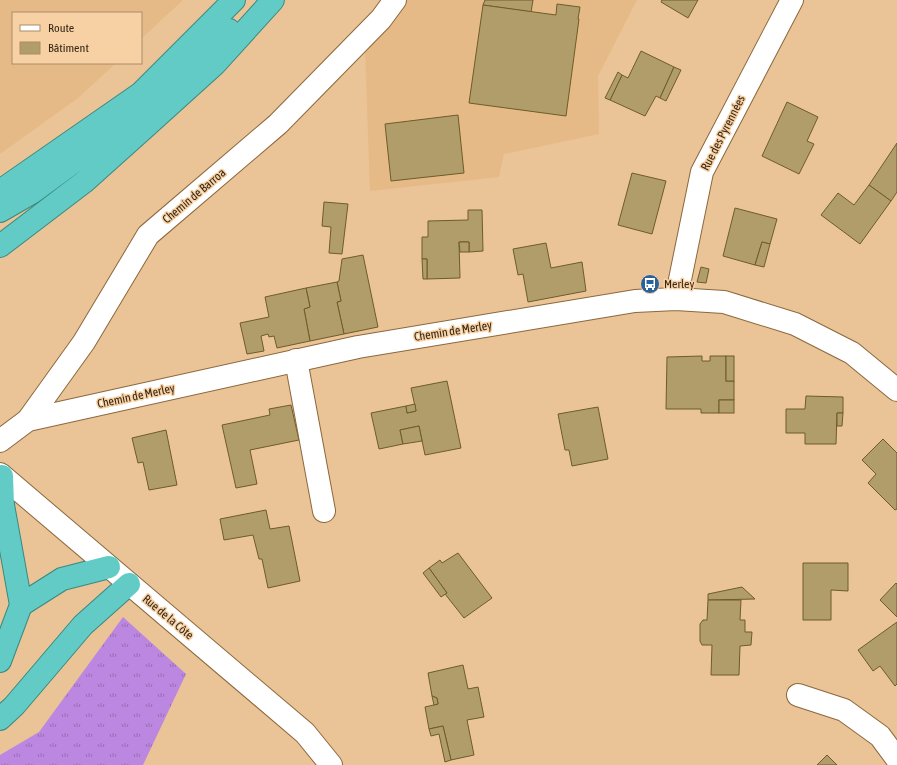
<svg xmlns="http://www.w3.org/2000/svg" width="897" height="765" font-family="'Asap Condensed',sans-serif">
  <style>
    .built { fill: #e6ba87 }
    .grass { fill: url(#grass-tufts) }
    .building { fill: #b09d69; stroke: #6e5c29 }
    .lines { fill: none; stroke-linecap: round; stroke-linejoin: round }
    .minor-casing { stroke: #8b683e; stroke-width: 24 }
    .tertiary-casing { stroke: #8b683e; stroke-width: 24 }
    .trunk-casing { stroke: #39897f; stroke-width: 24 }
    .minor { stroke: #fff; stroke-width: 22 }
    .tertiary { stroke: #fff; stroke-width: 22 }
    .trunk { stroke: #62cbc6; stroke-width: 22 }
    .labels { text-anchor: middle; stroke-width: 3; stroke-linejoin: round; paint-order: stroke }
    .street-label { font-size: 12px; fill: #352615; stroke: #f7d0a3 }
    .poi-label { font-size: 12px; fill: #352615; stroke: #f7d0a3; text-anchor: start }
  </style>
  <defs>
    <pattern id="grass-tufts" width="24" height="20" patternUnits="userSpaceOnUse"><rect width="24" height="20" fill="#bc87e1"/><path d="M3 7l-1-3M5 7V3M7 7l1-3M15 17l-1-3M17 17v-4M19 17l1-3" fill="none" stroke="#9a6eb5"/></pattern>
  </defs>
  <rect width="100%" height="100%" fill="#eac396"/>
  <g class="built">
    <polygon points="0,0 183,0 141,39 141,13 13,13 13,63 116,63 78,98 0,154"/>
    <polygon points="398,0 637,0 598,76 599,134 504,154 499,177 370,191 365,49"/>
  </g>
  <polygon class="grass" points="123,617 186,674 143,765 0,765 0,755 39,732"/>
  <g class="building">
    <polygon points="485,0 533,0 531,12 483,5"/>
    <polygon points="662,0 698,0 688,18 661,2"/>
    <polygon points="557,4 580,7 578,19 579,19 566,116 469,103 483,5 556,15"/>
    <polygon points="641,51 674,67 660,98 656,96 645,116 610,100 622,75 628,78"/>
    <polygon points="674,67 681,70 666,101 660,98"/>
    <polygon points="618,72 622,75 610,100 605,98"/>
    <polygon points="787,102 818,117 807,141 814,144 799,174 762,156"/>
    <polygon points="458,115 464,173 391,181 385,124"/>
    <polygon points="897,143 897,192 891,201 869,185"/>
    <polygon points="632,173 666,181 652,234 618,225"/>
    <polygon points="869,185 891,201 860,244 821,215 838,193 854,205"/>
    <polygon points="324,202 348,204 342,254 329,253 331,227 322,226"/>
    <polygon points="735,208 777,219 770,244 762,242 755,265 723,256"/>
    <polygon points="468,210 482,210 483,251 469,252 469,242 459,242 460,278 427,279 427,259 422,259 422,237 428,237 428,221 468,220"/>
    <polygon points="459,242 469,242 469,252 460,252"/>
    <polygon points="762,242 770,244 764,267 755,265"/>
    <polygon points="546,243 551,268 582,262 586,291 528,302 523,274 518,275 513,249"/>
    <polygon points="363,255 378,327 344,334 337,302 341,301 337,282 339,281 342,259"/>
    <polygon points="422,259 427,259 427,279 423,279"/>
    <polygon points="701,267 709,269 706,283 697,282"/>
    <polygon points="337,282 341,301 337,302 344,334 310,341 304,309 310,307 306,288"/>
    <polygon points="306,288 310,307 304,309 310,341 277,348 274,336 269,337 268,334 261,336 264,351 247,354 240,323 269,317 265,297"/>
    <polygon points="702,356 702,361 710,361 710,356 726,356 726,381 734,381 734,400 719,400 719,413 701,413 701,409 666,409 667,357"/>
    <rect x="726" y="356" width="8" height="25"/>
    <polygon points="447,381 461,448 425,455 419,426 400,430 403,444 379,449 371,413 406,406 407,413 416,411 411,388"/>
    <polygon points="806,396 843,397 843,413 837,413 836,444 805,444 805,433 786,433 786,409 805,409"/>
    <rect x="719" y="400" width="15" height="13"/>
    <polygon points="415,404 416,411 407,413 406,406"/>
    <polygon points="291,405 299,440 250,450 257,484 236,488 222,425 270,415 269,409"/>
    <polygon points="598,407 608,459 572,466 569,450 565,450 558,414"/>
    <polygon points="837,413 843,413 842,426 837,426"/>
    <polygon points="419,426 422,441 403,444 400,430"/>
    <polygon points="166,430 177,485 149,490 143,462 138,463 132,438"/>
    <polygon points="883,439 897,453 897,509 895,510 868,483 876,474 862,460"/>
    <polygon points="266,510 270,529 289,526 300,581 268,588 262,559 259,559 253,535 224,540 220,519"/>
    <polygon points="458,553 492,598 464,618 445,594 447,593 429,568 440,560 442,563"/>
    <polygon points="803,563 848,563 848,591 831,590 831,620 803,620"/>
    <polygon points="429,568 447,593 441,597 423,573"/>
    <polygon points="896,583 897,584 897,617 880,600"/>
    <polygon points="742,587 755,599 708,600 708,594"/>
    <polygon points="708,600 741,600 740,620 745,620 745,632 752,632 751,645 740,646 739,675 711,675 712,645 702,645 700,641 700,624 703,620 707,620"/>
    <polygon points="897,622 897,684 895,686 880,666 873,671 858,650"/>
    <polygon points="463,665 468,689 478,687 484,717 467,720 474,755 451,760 443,726 429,729 425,707 438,704 437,698 432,696 428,673"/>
    <polygon points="432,696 437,698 438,704 434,705"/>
    <polygon points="443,726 451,760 445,762 439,734 431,736 429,729"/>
    <polygon points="827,755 837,765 817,765"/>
  </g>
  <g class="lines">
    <defs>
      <g id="minor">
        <polyline points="676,299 702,172 792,0"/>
        <polyline points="296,360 324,511"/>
        <polyline points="28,420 84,342 148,235 278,124 381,19 395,0"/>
        <polyline points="0,441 28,420 358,347 635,301 676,299 724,302 795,324 852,353 897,390"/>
        <polyline points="798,695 844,710 880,736 897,759"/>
      </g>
      <polyline id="tertiary" points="0,474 305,733 331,765"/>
      <g id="trunk">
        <polyline points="0,191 141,93 234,0"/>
        <polyline points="0,211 33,192 123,126 229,30"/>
        <polyline points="0,246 84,182 142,130 215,64 273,0"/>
        <polyline points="21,605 62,579 109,567"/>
        <polyline points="0,661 21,605 3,505 2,476"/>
        <polyline points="0,719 14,706 83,625 129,584"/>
      </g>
    </defs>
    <use href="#minor" class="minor-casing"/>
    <use href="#tertiary" class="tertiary-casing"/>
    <use href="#trunk" class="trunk-casing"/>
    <use href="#minor" class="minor"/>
    <use href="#tertiary" class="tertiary"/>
    <use href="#trunk" class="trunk"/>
  </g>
  <defs>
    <symbol id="bus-disc" viewBox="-11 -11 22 22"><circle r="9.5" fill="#286299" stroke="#f7d0a3"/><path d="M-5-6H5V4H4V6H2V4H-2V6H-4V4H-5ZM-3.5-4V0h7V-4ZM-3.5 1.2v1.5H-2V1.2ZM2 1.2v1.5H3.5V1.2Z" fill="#fff"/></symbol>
  </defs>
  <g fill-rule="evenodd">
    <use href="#bus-disc" x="639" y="273" width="22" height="22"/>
  </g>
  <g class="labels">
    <g class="street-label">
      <text transform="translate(723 133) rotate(-63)" y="4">Rue des Pyrennées</text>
      <text transform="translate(194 196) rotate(-40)" y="4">Chemin de Barroa</text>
      <text transform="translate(453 331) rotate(-9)" y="4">Chemin de Merley</text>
      <text transform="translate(136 396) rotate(-12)" y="4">Chemin de Merley</text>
      <text transform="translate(168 617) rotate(40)" y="4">Rue de la Côte</text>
    </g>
    <g class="poi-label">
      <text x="664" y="288">Merley</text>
    </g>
  </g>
  <rect x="12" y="12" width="130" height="52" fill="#f7d0a3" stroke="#a98c6a"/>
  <rect x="20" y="25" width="20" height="6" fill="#ffffff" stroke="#a98c6a"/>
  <text x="48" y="32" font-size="12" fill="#352615">Route</text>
  <rect x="20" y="42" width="20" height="12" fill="#b09d69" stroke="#a98c6a"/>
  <text x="48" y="52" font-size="12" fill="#352615">Bâtiment</text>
</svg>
